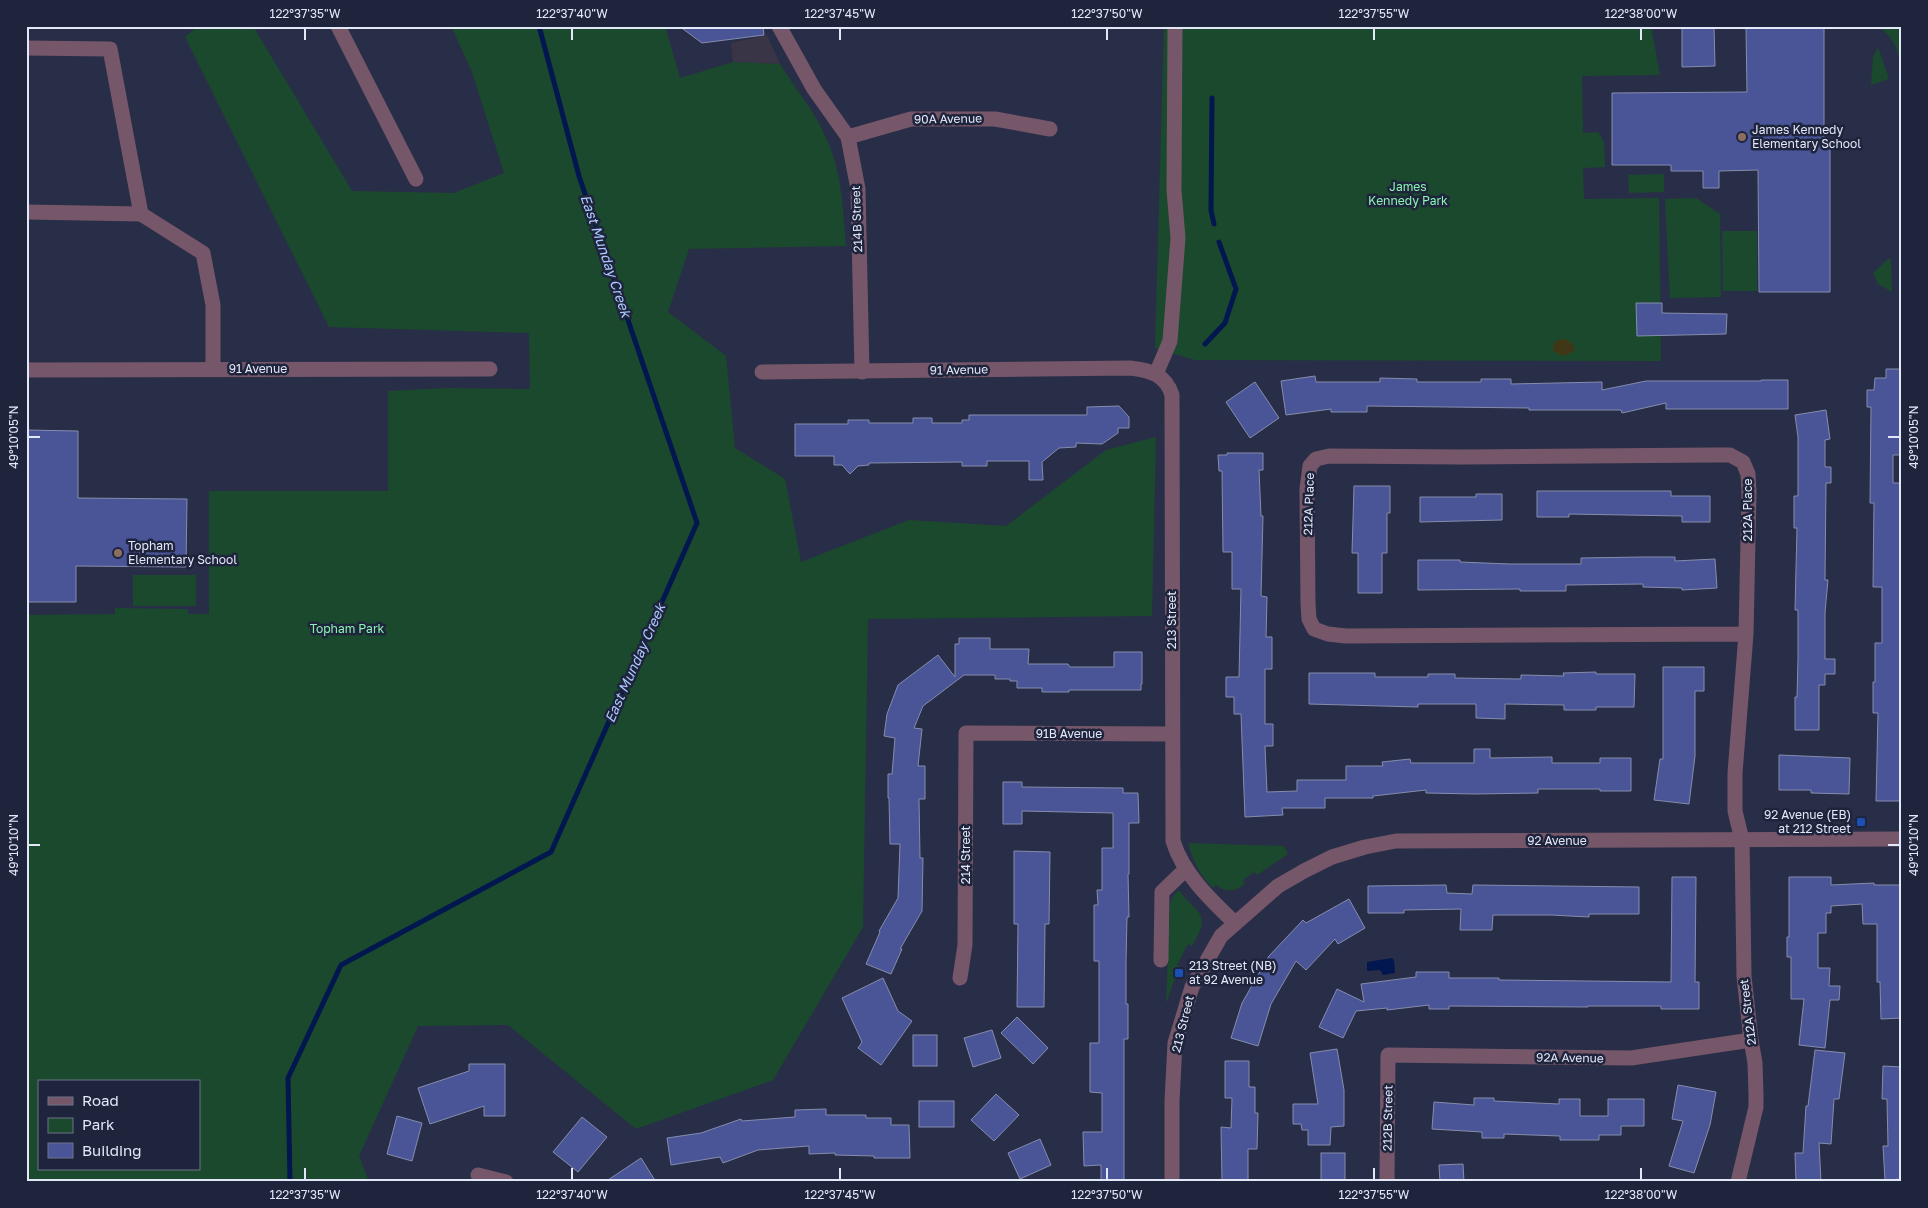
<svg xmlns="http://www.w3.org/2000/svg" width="1928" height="1208" font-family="'Golos Text',sans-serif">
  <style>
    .industrial { fill: #393546 }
    .green { fill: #1b492d; fill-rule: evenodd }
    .sand { fill: #403717 }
    .water { fill: #021750 }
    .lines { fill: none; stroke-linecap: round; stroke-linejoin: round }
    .stream { stroke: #021750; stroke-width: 5 }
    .building { fill: #4a5598; stroke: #858cac }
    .minor { stroke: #765769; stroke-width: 15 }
    .ticks { fill: none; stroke: #e3e8f9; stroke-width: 2 }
    .education-dot { fill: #8d6e63; stroke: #1f243d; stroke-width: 2 }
    .transit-dot { fill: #1a4fb4; stroke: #1f243d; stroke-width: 2 }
    .labels { text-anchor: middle; stroke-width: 5; stroke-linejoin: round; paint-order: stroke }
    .street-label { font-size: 12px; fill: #e3e8f9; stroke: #1f243d }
    .poi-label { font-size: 12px; fill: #e3e8f9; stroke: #1f243d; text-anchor: start }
    .park-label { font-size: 12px; fill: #8af3af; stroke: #1f243d }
    .water-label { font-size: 14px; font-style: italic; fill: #acc9ff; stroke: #1f243d }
    .neatline { fill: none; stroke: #e3e8f9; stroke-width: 2 }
    .ticks-label { font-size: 12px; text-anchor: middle; fill: #e3e8f9 }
  </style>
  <rect width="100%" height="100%" fill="#292e48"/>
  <polygon class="industrial" points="767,35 780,64 733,62 731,43"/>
  <g class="green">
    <path d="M198,26h55l99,165 102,2 50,-20 -32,-101 -21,-46h214l15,52 53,-16 47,2c15,25 36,48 47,76 15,33 16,71 19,106l-157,3 -21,63 58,44 9,92 50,31 16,83 108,-42 97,6 100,-76 50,-13 -4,179 -284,3 -5,308 -90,153 -137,49 -128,-104 -90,1 -59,130 10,26h-343v-567l89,-1v-6l73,1v5h21v-123h179v-100l58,-3 84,1 -1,-56 -200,-6 -144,-290zM39,1082h160v87h-160z"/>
    <polygon points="1164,26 1651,26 1660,75 1582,76 1583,133 1598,132 1604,142 1605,167 1583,168 1584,199 1659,198 1661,361 1195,360 1155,348"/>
    <path d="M1878,26h24v39c-7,-21 -7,-25 -24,-39z"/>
    <polygon points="1878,47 1889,79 1871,85 1873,57"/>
    <polygon points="1664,174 1664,192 1629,193 1628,175"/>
    <polygon points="1696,198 1720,214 1721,297 1670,298 1665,199"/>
    <polygon points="1722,231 1757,231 1757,291 1723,291"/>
    <polygon points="1889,258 1891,260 1892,292 1878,284 1873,273"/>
    <rect x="133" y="575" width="63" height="31"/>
    <path d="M1188,843l96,3 4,8 -31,21 -3,-3 -11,8 2,4c-10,8 -18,9 -29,1l-3,3c-13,-12 -20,-27 -25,-45z"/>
    <path d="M1179,890c18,25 34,22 13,56l-4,-2 -11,21 3,2 -7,16 -7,21 4,-101 3,-7z"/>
  </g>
  <path class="sand" d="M1560,339c9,0 11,3 15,10l-2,3 -10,4 -10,-5 1,-8z"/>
  <polygon class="water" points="1392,958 1394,960 1395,973 1383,975 1380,970 1367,971 1367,962"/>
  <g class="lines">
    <g class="stream">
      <polyline points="1212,98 1211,210 1214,224"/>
      <polyline points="1205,344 1225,323 1236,289 1219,242"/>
      <polyline points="290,1182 288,1078 341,965 551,852 697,523 579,176 539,26"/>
    </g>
  </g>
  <g class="building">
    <polygon points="679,26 763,26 764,35 702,43"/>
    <polygon points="1682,26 1714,26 1715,66 1682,67"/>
    <polygon points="1746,26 1824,26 1824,141 1830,141 1830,292 1759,292 1758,170 1719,171 1719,188 1703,188 1703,171 1671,171 1671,165 1612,165 1612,93 1747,92"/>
    <polygon points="1636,303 1662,303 1662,313 1727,314 1726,334 1637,336"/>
    <polygon points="1886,369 1902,369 1902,455 1893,455 1893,483 1902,483 1902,801 1876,801 1878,713 1873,713 1873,682 1875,682 1875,643 1882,643 1882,587 1873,587 1874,503 1870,503 1871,407 1867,407 1867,390 1874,390 1875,378 1886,378"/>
    <polygon points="1315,376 1316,382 1380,382 1380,378 1417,379 1417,382 1481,382 1481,379 1511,379 1511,384 1602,382 1602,390 1646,381 1761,381 1761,380 1788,380 1788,409 1666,409 1666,403 1622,413 1621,410 1529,410 1529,408 1367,406 1367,412 1331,412 1331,409 1286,415 1281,381"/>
    <polygon points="1255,382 1279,418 1250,438 1226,402"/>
    <polygon points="1119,406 1129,417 1129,428 1118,428 1118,433 1102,444 1076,443 1076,447 1059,448 1042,462 1043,480 1029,480 1029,461 987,461 987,466 962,466 962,462 869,463 869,465 858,466 850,474 842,465 834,465 834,456 795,456 795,424 848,424 848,420 869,420 869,423 913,423 913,418 932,418 932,423 962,423 962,420 969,420 969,415 1087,415 1087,407"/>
    <polygon points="1826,410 1830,439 1825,440 1825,467 1831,467 1831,483 1826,483 1825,580 1828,580 1825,612 1825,659 1835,659 1835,674 1825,674 1825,685 1819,685 1819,730 1795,730 1795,697 1797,697 1798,659 1798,610 1795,610 1797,528 1794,528 1794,496 1798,496 1798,437 1795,415"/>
    <polygon points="26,430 78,431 78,498 187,499 186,567 76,566 76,602 26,602"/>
    <polygon points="1227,453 1263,453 1263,470 1259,470 1261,516 1263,516 1261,596 1267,597 1266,637 1272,637 1272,669 1265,669 1265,724 1273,724 1273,746 1265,746 1267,792 1297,791 1297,780 1346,780 1346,766 1383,766 1382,762 1410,759 1411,763 1474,763 1474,749 1490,749 1490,758 1552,757 1552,763 1600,763 1600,758 1631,758 1631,791 1600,791 1600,789 1538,789 1538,793 1475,794 1426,793 1426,790 1373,796 1373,798 1325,798 1325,808 1282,808 1283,815 1245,817 1241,714 1234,714 1234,697 1226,697 1226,677 1239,677 1241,589 1232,589 1232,552 1223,552 1222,471 1219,471 1218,455 1227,455"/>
    <polygon points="1354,486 1390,486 1390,513 1387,513 1387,553 1382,553 1382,593 1358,593 1358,553 1352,553"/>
    <polygon points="1537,491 1671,491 1671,496 1710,496 1710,522 1682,522 1682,516 1569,514 1569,517 1537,517"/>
    <polygon points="1476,494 1502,494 1502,520 1420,522 1420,497 1476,497"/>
    <polygon points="1641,557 1675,557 1675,561 1715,559 1717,588 1682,590 1682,588 1643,587 1643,584 1566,585 1566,591 1520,591 1520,589 1418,590 1418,560 1460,560 1460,562 1510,564 1581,564 1581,558"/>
    <polygon points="959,638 990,638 990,649 1029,649 1028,664 1068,664 1070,667 1114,667 1114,652 1142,652 1142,684 1141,684 1141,690 1069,690 1069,692 1042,692 1042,688 1017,688 1017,681 1010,681 1010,679 995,679 995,675 964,675 923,706 914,728 922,729 918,766 925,766 925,799 919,799 920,858 923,858 922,911 900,949 902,949 891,974 866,964 880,932 879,931 898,898 900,844 890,844 889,798 888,798 888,774 892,774 895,738 884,736 887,714 898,685 938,655 955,677 955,644 959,644"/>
    <polygon points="1663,667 1704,667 1704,691 1695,691 1695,756 1689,804 1654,800 1660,759 1663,759"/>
    <polygon points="1596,672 1596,674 1635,674 1634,707 1596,707 1596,710 1564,710 1564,705 1505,704 1505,719 1476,718 1476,704 1418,704 1418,707 1309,704 1309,673 1375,673 1375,677 1428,677 1428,674 1455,674 1455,678 1521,679 1521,675 1564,676 1563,673"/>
    <polygon points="1779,755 1850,758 1849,794 1811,793 1811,790 1779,790"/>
    <polygon points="1003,782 1022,782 1022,787 1123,788 1123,793 1138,793 1139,823 1129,823 1129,874 1128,874 1129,917 1127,917 1126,961 1126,1004 1128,1004 1128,1039 1124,1039 1124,1182 1101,1182 1101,1165 1084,1166 1083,1132 1102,1132 1102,1093 1090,1092 1090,1043 1099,1043 1099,961 1094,961 1094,905 1098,905 1097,890 1102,890 1102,848 1113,848 1113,813 1022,811 1022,824 1003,824"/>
    <polygon points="1014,851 1050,852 1049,924 1045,924 1044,1007 1017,1007 1018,924 1014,924"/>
    <polygon points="1672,877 1696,877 1695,982 1699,982 1699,1009 1661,1009 1661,1006 1588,1006 1588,1007 1449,1006 1449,1009 1429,1009 1429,1005 1387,1010 1387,1008 1356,1011 1343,1038 1319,1027 1337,989 1364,1002 1361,984 1416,977 1416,972 1449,972 1449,978 1499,978 1499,980 1671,982"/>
    <polygon points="1789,877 1831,877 1831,885 1874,883 1874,885 1902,885 1902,1018 1881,1019 1880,982 1877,982 1877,924 1863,924 1862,904 1831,906 1831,913 1826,913 1826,933 1818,933 1818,968 1830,968 1829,986 1840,986 1839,1000 1830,1000 1825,1048 1799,1045 1804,999 1791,999 1791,957 1787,957 1787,937 1789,937"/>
    <polygon points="1446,885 1447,893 1472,894 1473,885 1639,887 1639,914 1589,914 1589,917 1551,915 1493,915 1492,930 1460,930 1461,909 1404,910 1404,913 1368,913 1368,886"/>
    <polygon points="1349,899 1365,928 1338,944 1335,939 1306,970 1296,961 1271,1004 1258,1046 1231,1038 1242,1003 1269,956 1303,920 1306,923"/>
    <polygon points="883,978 898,1011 912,1021 881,1065 858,1048 862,1042 842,998"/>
    <polygon points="1017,1017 1048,1048 1033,1064 1001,1033"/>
    <polygon points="992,1030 1001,1058 973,1067 964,1038"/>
    <rect x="913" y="1035" width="24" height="31"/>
    <polygon points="1337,1049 1344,1090 1344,1126 1331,1127 1330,1145 1308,1145 1308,1130 1302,1130 1301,1124 1293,1124 1293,1104 1318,1104 1310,1053"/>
    <polygon points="1815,1050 1845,1053 1839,1099 1834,1099 1831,1144 1819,1143 1821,1182 1796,1182 1795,1153 1803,1153 1806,1106 1808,1106"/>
    <polygon points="1225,1061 1249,1061 1249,1087 1255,1087 1255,1113 1258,1113 1257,1149 1248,1149 1248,1182 1222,1182 1221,1127 1231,1128 1232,1098 1225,1098"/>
    <polygon points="469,1064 505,1064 505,1116 484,1116 484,1106 430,1124 418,1088 469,1071"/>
    <polygon points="1883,1066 1902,1067 1902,1179 1885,1180 1883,1146 1888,1146 1887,1099 1882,1099"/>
    <polygon points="1678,1085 1716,1092 1710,1125 1694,1173 1669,1166 1683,1121 1672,1119"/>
    <polygon points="996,1094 1019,1115 994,1141 971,1120"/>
    <polygon points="1474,1098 1494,1098 1494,1101 1559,1104 1559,1099 1580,1099 1580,1116 1608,1116 1608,1099 1644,1099 1644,1126 1621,1126 1621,1135 1599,1135 1599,1140 1560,1140 1560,1136 1504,1134 1504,1138 1482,1138 1482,1132 1432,1129 1434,1102 1474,1105"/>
    <rect x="919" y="1101" width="35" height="26"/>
    <polygon points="826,1109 826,1115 866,1115 866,1118 891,1118 891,1125 909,1125 910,1158 874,1158 874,1156 835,1155 835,1153 809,1154 809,1146 758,1150 723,1163 720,1157 671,1165 667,1138 701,1133 741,1119 742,1121 795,1117 795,1110"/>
    <polygon points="397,1116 422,1123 412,1161 387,1154"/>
    <polygon points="582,1117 607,1137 578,1172 553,1152"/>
    <polygon points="1040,1139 1051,1165 1020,1179 1008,1153"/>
    <rect x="1321" y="1153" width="24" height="29"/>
    <polygon points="641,1158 656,1182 605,1182"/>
    <polygon points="1463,1164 1464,1182 1440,1182 1439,1165"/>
  </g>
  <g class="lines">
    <g class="minor">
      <polyline points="338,26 416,179"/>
      <polyline points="779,26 814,89 848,137 858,189 862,372"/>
      <polyline points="26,48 110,49 141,214 203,253 213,305 213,369"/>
      <polyline points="848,137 911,119 995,119 1050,129"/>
      <polyline points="26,212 141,214"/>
      <polyline points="26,370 490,369"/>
      <path d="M762,372l368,-4c20,2 36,7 42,27l1,446c10,33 38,59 62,82"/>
      <polyline points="1156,374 1170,341 1178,238 1174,190 1175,26"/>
      <polyline points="1161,960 1162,892 1186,869"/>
      <polyline points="960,978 965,945 966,733 1172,734"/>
      <polyline points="478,1175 506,1182"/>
      <polyline points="1172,1182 1172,1101 1175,1043 1192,987 1221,936 1278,886 1304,871 1332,857 1365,847 1396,841 1902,839"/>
      <polyline points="1387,1182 1388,1055 1631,1058 1751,1040"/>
      <polyline points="1738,1182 1756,1107 1756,1094 1755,1063 1751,1040 1744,976 1742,840 1735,811 1735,773 1746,634 1749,492 1748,474 1743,462 1730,455 1713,455 1463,457 1329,456 1316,459 1310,466 1307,489 1308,603 1309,619 1314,629 1328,634 1346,636 1746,634"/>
    </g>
  </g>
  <path class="ticks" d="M305,28v12M572,28v12M840,28v12M1107,28v12M1374,28v12M1641,28v12M28,437h12M1888,437h12M28,845h12M1888,845h12M305,1168v12M572,1168v12M840,1168v12M1107,1168v12M1374,1168v12M1641,1168v12"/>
  <g class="education-dot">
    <circle cx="1742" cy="137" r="5"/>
    <circle cx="118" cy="553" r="5"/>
  </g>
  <g class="transit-dot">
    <rect x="1856" y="817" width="10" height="10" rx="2.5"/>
    <rect x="1174" y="968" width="10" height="10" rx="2.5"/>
  </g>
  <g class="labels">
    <g class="street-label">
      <text transform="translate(948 119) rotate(-1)" y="4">90A Avenue</text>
      <text transform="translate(857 219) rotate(-92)" y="4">214B Street</text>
      <text x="258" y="373">91 Avenue</text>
      <text transform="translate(959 370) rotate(-1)" y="4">91 Avenue</text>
      <text transform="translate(1309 504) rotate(-88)" y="4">212A Place</text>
      <text transform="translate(1748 510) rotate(-90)" y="4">212A Place</text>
      <text transform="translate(1172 620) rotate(-90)" y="4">213 Street</text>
      <text x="1069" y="738">91B Avenue</text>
      <text x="1557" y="845">92 Avenue</text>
      <text transform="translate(966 855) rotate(-90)" y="4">214 Street</text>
      <text transform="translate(1748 1012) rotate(-97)" y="4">212A Street</text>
      <text transform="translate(1183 1024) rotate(-76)" y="4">213 Street</text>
      <text transform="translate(1570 1058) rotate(1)" y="4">92A Avenue</text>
      <text transform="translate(1388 1118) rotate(-89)" y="4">212B Street</text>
    </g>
    <g class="poi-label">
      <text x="1752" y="134">James Kennedy<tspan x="1752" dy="14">Elementary School</tspan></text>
      <text x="128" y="550">Topham<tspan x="128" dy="14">Elementary School</tspan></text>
      <text x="1851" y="819" text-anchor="end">92 Avenue (EB)<tspan x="1851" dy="14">at 212 Street</tspan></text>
      <text x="1189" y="970">213 Street (NB)<tspan x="1189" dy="14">at 92 Avenue</tspan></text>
    </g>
    <g class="park-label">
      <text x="1408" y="191">James<tspan x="1408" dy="14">Kennedy Park</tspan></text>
      <text x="347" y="633">Topham Park</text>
    </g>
    <g class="water-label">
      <text transform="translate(606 256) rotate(71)" y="5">East Munday Creek</text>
      <text transform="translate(635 663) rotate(-66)" y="5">East Munday Creek</text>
    </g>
  </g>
  <rect width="1928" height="1208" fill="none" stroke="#1f243d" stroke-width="55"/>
  <rect x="38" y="1080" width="162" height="90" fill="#1f243d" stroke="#6d7288"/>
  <rect x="48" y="1097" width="25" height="8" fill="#765769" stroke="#6d7288"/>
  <text x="82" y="1106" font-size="15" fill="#e3e8f9">Road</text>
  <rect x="48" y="1118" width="25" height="15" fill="#1b492d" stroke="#6d7288"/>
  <text x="82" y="1130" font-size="15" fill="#e3e8f9">Park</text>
  <rect x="48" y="1143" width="25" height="15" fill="#4a5598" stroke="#6d7288"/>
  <text x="82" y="1156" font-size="15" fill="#e3e8f9">Building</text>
  <rect x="28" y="28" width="1872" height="1152" class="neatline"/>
  <g class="ticks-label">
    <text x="305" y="18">122°37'35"W</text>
    <text x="572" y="18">122°37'40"W</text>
    <text x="840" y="18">122°37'45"W</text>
    <text x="1107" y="18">122°37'50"W</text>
    <text x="1374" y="18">122°37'55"W</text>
    <text x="1641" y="18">122°38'00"W</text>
    <text transform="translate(1914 437) rotate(-90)" y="4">49°10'05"N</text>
    <text transform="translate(14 437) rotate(-90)" y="4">49°10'05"N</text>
    <text transform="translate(1914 845) rotate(-90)" y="4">49°10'10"N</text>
    <text transform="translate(14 845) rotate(-90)" y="4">49°10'10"N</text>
    <text x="305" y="1199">122°37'35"W</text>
    <text x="572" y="1199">122°37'40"W</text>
    <text x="840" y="1199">122°37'45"W</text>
    <text x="1107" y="1199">122°37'50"W</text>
    <text x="1374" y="1199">122°37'55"W</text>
    <text x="1641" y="1199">122°38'00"W</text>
  </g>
</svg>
